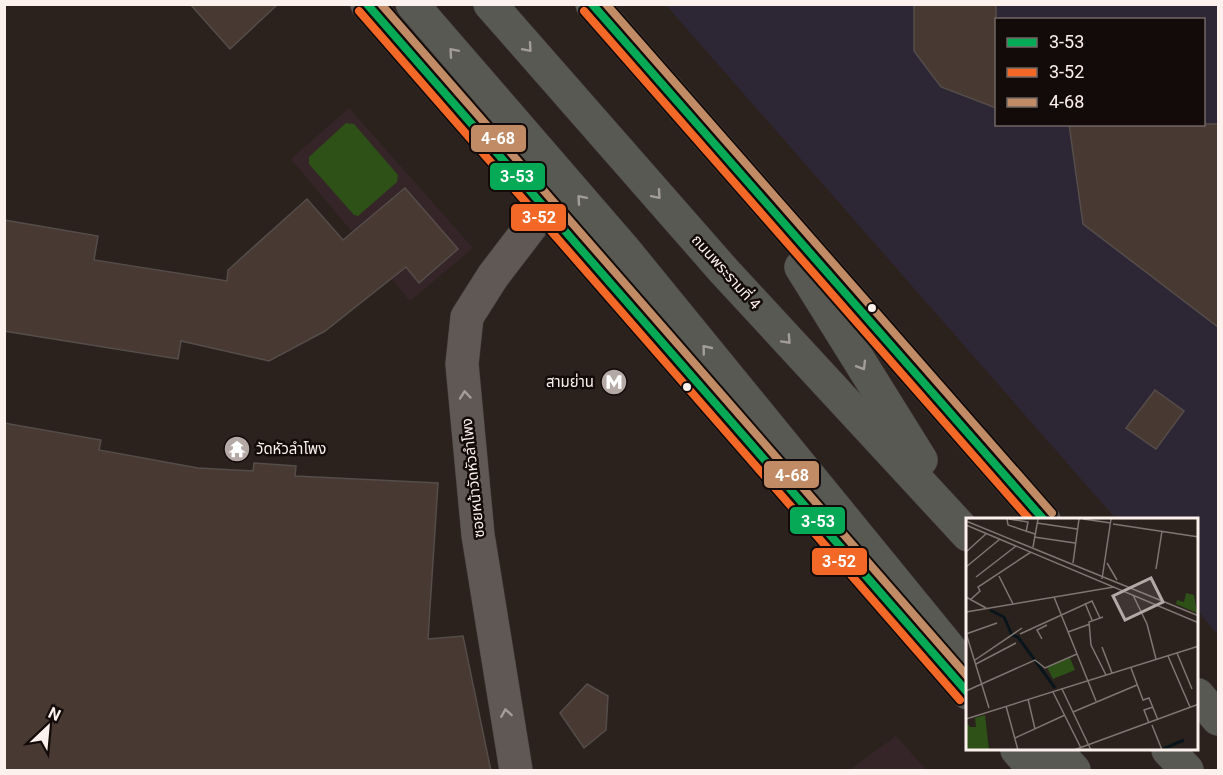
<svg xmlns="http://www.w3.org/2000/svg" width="1223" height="775" font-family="Roboto,'Noto Sans Thai',sans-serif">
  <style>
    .commercial { fill: #2d2735; fill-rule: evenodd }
    .industrial { fill: #362528 }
    .green { fill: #2d5116 }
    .building { fill: #483932; stroke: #554d4a; stroke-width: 1.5 }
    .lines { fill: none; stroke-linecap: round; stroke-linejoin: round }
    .minor-casing { stroke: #453d3b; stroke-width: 34 }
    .major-casing { stroke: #453d3b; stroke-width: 34 }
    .minor { stroke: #5f5855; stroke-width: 33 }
    .major { stroke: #595954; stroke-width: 33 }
    .major-bridge-casing { stroke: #453d3b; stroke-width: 34; stroke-linecap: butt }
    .major-bridge { stroke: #595954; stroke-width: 33 }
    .bus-1-casing { stroke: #130b09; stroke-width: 12 }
    .bus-2-casing { stroke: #130b09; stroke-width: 12 }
    .bus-3-casing { stroke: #130b09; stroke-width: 12 }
    .bus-1 { stroke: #06aa56; stroke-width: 8 }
    .bus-2 { stroke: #f36827; stroke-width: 8 }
    .bus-3 { stroke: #c18c65; stroke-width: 8 }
    .oneway { stroke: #a39d99 }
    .oneway2 { stroke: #a69d99 }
    .bus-dot { fill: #fdf1ed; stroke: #130b09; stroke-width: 2 }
    .labels { text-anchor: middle; stroke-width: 5; stroke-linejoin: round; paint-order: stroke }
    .street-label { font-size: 15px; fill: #fdf1ed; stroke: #130b09 }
    .poi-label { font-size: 15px; fill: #fdf1ed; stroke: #130b09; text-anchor: end }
    .inset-river { fill: none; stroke: #0a151b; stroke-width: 3 }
    .inset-road { fill: none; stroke: #7f7571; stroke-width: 1.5 }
    .view { fill: #b4a9a5; fill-opacity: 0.15; stroke: #b4a9a5; stroke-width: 3 }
    .inset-edge { fill: none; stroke: #fdf1ed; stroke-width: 3 }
    .line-badge { stroke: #130b09; stroke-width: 2 }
    .badge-label { font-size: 16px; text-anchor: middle; font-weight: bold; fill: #fff }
  </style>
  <rect width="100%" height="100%" fill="#2b221e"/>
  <path class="commercial" d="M666,5h552v630l-20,-24v-91h-81zM996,20h208v104h-208z"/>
  <g class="industrial">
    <polygon points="349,108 473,248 410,301 291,159"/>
    <polygon points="896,736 926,770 849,770"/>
  </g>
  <polygon class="green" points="346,123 354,124 398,175 397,182 358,216 354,215 309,164 309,157"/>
  <g class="building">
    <polygon points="190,4 278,4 230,49"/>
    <polygon points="914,4 996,4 996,108 941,87 914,51"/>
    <polygon points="1069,124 1218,124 1218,327 1083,224"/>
    <polygon points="405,188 458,249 419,283 406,267 325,331 269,361 181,341 178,359 4,331 4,220 98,236 94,260 227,281 228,270 307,199 343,240"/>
    <polygon points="1155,390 1184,411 1156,449 1126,428"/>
    <polygon points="4,423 101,440 99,450 198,468 253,471 254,463 296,466 295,476 438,483 428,639 463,636 491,771 4,771"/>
    <polygon points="587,684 608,696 606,730 584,748 560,713"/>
  </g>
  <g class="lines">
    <defs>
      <polyline id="minor" points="516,770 478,535 462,364 467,317 493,276 545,208"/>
      <g id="major">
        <polyline points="367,4 968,693"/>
        <polyline points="490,4 724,271 968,535"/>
        <polyline points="592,4 1044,520"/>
        <polyline points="801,267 921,460"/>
        <polyline points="1198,695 1218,719"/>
        <polyline points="1017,750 1035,770"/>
        <polyline points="1056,750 1074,770"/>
        <polyline points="1168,750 1187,770"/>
      </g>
    </defs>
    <use href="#minor" class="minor-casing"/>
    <use href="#major" class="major-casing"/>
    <use href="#minor" class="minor"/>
    <use href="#major" class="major"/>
    <defs>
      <polyline id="major-bridge" points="412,4 623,248 968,671"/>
    </defs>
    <use href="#major-bridge" class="major-bridge-casing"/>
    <use href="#major-bridge" class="major-bridge"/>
    <defs>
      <g id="bus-1">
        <polyline points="367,4 968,693"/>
        <polyline points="592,4 1044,520"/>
      </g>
      <g id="bus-2">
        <polyline points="359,11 960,700"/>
        <polyline points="584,11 1030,520"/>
      </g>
      <g id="bus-3">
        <polyline points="381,4 968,677"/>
        <polyline points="606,4 1052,513"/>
      </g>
    </defs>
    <use href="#bus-1" class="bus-1-casing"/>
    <use href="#bus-2" class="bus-2-casing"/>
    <use href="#bus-3" class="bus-3-casing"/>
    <use href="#bus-1" class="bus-1"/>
    <use href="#bus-2" class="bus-2"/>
    <use href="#bus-3" class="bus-3"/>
  </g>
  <defs><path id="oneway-chevron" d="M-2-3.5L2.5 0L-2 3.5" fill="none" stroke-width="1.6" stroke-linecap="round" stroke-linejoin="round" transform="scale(1.5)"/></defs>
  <g class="oneway">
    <use href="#oneway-chevron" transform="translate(528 48) rotate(49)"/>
    <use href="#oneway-chevron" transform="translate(453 52) rotate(-131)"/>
    <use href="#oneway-chevron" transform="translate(657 195) rotate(49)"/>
    <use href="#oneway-chevron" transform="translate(581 199) rotate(-131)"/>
    <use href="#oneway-chevron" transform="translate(787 340) rotate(47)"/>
    <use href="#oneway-chevron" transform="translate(706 349) rotate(-129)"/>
    <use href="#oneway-chevron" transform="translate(862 366) rotate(59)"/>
  </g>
  <g class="oneway2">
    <use href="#oneway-chevron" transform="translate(465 395) rotate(-95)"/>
    <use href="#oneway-chevron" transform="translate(506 713) rotate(-99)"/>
  </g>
  <defs>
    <symbol id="metro-disc" viewBox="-11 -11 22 22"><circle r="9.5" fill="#b4a9a5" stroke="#130b09"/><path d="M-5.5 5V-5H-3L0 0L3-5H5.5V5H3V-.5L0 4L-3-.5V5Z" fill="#fff"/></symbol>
    <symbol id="temple-disc" viewBox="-11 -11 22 22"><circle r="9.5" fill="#b4a9a5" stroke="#130b09"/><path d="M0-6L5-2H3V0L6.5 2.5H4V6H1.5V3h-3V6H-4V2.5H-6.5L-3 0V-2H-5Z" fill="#fff"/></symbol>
  </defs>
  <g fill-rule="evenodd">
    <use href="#metro-disc" x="599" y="367" width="30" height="30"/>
    <use href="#temple-disc" x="222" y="434" width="30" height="30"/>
  </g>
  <g class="bus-dot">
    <circle cx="872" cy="308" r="5"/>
    <circle cx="687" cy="387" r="5"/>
  </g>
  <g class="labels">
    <g class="street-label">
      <text transform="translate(726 272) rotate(48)" y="5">ถนนพระรามที่ 4</text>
      <text transform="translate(473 478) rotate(-96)" y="5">ซอยหน้าวัดหัวลำโพง</text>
    </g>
    <g class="poi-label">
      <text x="594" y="387">สามย่าน</text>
      <text x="256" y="454" text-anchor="start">วัดหัวลำโพง</text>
    </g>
  </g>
  <g transform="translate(966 518)">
    <rect width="232" height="232" fill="#2b221e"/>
    <path d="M220,75l8,2 3,18 -21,-9 1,-4 7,2zM104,140l5,12 -22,9 -6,-12zM19,197l4,35 -23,-1v-28l4,6h6l-1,-9z" fill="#2d5116"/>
    <path class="inset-river" d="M24,92l14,7 8,18 6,2 37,51M197,231l21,-9"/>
    <path class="inset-road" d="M41,1l1,6 27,9M43,1l19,3 -2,10M117,1l28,4M0,3l233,95M71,5l40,6M147,6l86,13M0,7l233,98M68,19l41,6M67,29l5,-28M0,34l21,-19M107,45l6,-44M141,45l10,17M0,49l34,-28M190,51l6,-38M33,58l14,28M10,59l40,-31M136,61l9,-60M167,77l14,29 9,35M0,79l20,11M88,79l42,104M4,82l10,-9 -2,-4 53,-35M119,85l7,17M0,94l148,-25M137,99l-14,5 2,23 15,30M102,114l22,-8M0,115l23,75M0,116l31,-11M54,116l72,-33 8,17M76,121l-5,-9 10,-5M136,129l10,26M211,135l15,36M202,138l22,51M9,142l47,-32M10,146l40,-21M165,150l12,32 6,-2 9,22M96,171l29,61M0,173l69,-31 10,8 32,-14M87,174l28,56M62,181l7,30M40,188l12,44M107,194l64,-27M0,201l233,-73M183,205l-5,-13 9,-3M186,207l10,25M49,220l50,-23M108,232l125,-46"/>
    <path class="view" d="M185,60l12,24 -38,18 -12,-24z"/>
    <rect width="232" height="232" class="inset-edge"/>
  </g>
  <g class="line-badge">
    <rect x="470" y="124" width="57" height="29" rx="6" fill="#c18c65"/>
    <rect x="489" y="162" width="57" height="29" rx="6" fill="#06aa56"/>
    <rect x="510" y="203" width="57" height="29" rx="6" fill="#f36827"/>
    <rect x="763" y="460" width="57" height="29" rx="6" fill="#c18c65"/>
    <rect x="789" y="506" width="57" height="29" rx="6" fill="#06aa56"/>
    <rect x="811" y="547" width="57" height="29" rx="6" fill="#f36827"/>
  </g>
  <g class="badge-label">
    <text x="498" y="144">4-68</text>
    <text x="517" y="182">3-53</text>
    <text x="539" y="223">3-52</text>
    <text x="792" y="481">4-68</text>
    <text x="818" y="527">3-53</text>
    <text x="839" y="567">3-52</text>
  </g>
  <rect width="1223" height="775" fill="none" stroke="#fdf1ed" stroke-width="12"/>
  <rect x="995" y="18" width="210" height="108" fill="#130b09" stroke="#716764" stroke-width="1.5"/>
  <rect x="1007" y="38" width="30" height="9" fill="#06aa56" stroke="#716764" stroke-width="1.5"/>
  <text x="1049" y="48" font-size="18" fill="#fdf1ed">3-53</text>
  <rect x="1007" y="68" width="30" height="9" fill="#f36827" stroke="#716764" stroke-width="1.5"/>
  <text x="1049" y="78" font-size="18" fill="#fdf1ed">3-52</text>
  <rect x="1007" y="98" width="30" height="9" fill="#c18c65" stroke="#716764" stroke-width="1.5"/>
  <text x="1049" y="108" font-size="18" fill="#fdf1ed">4-68</text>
  <g transform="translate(48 727) rotate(26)" stroke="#130b09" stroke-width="4.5" paint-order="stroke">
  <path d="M0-4.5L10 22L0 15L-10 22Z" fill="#fdf1ed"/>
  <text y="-9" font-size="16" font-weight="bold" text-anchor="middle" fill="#fdf1ed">N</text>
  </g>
</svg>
